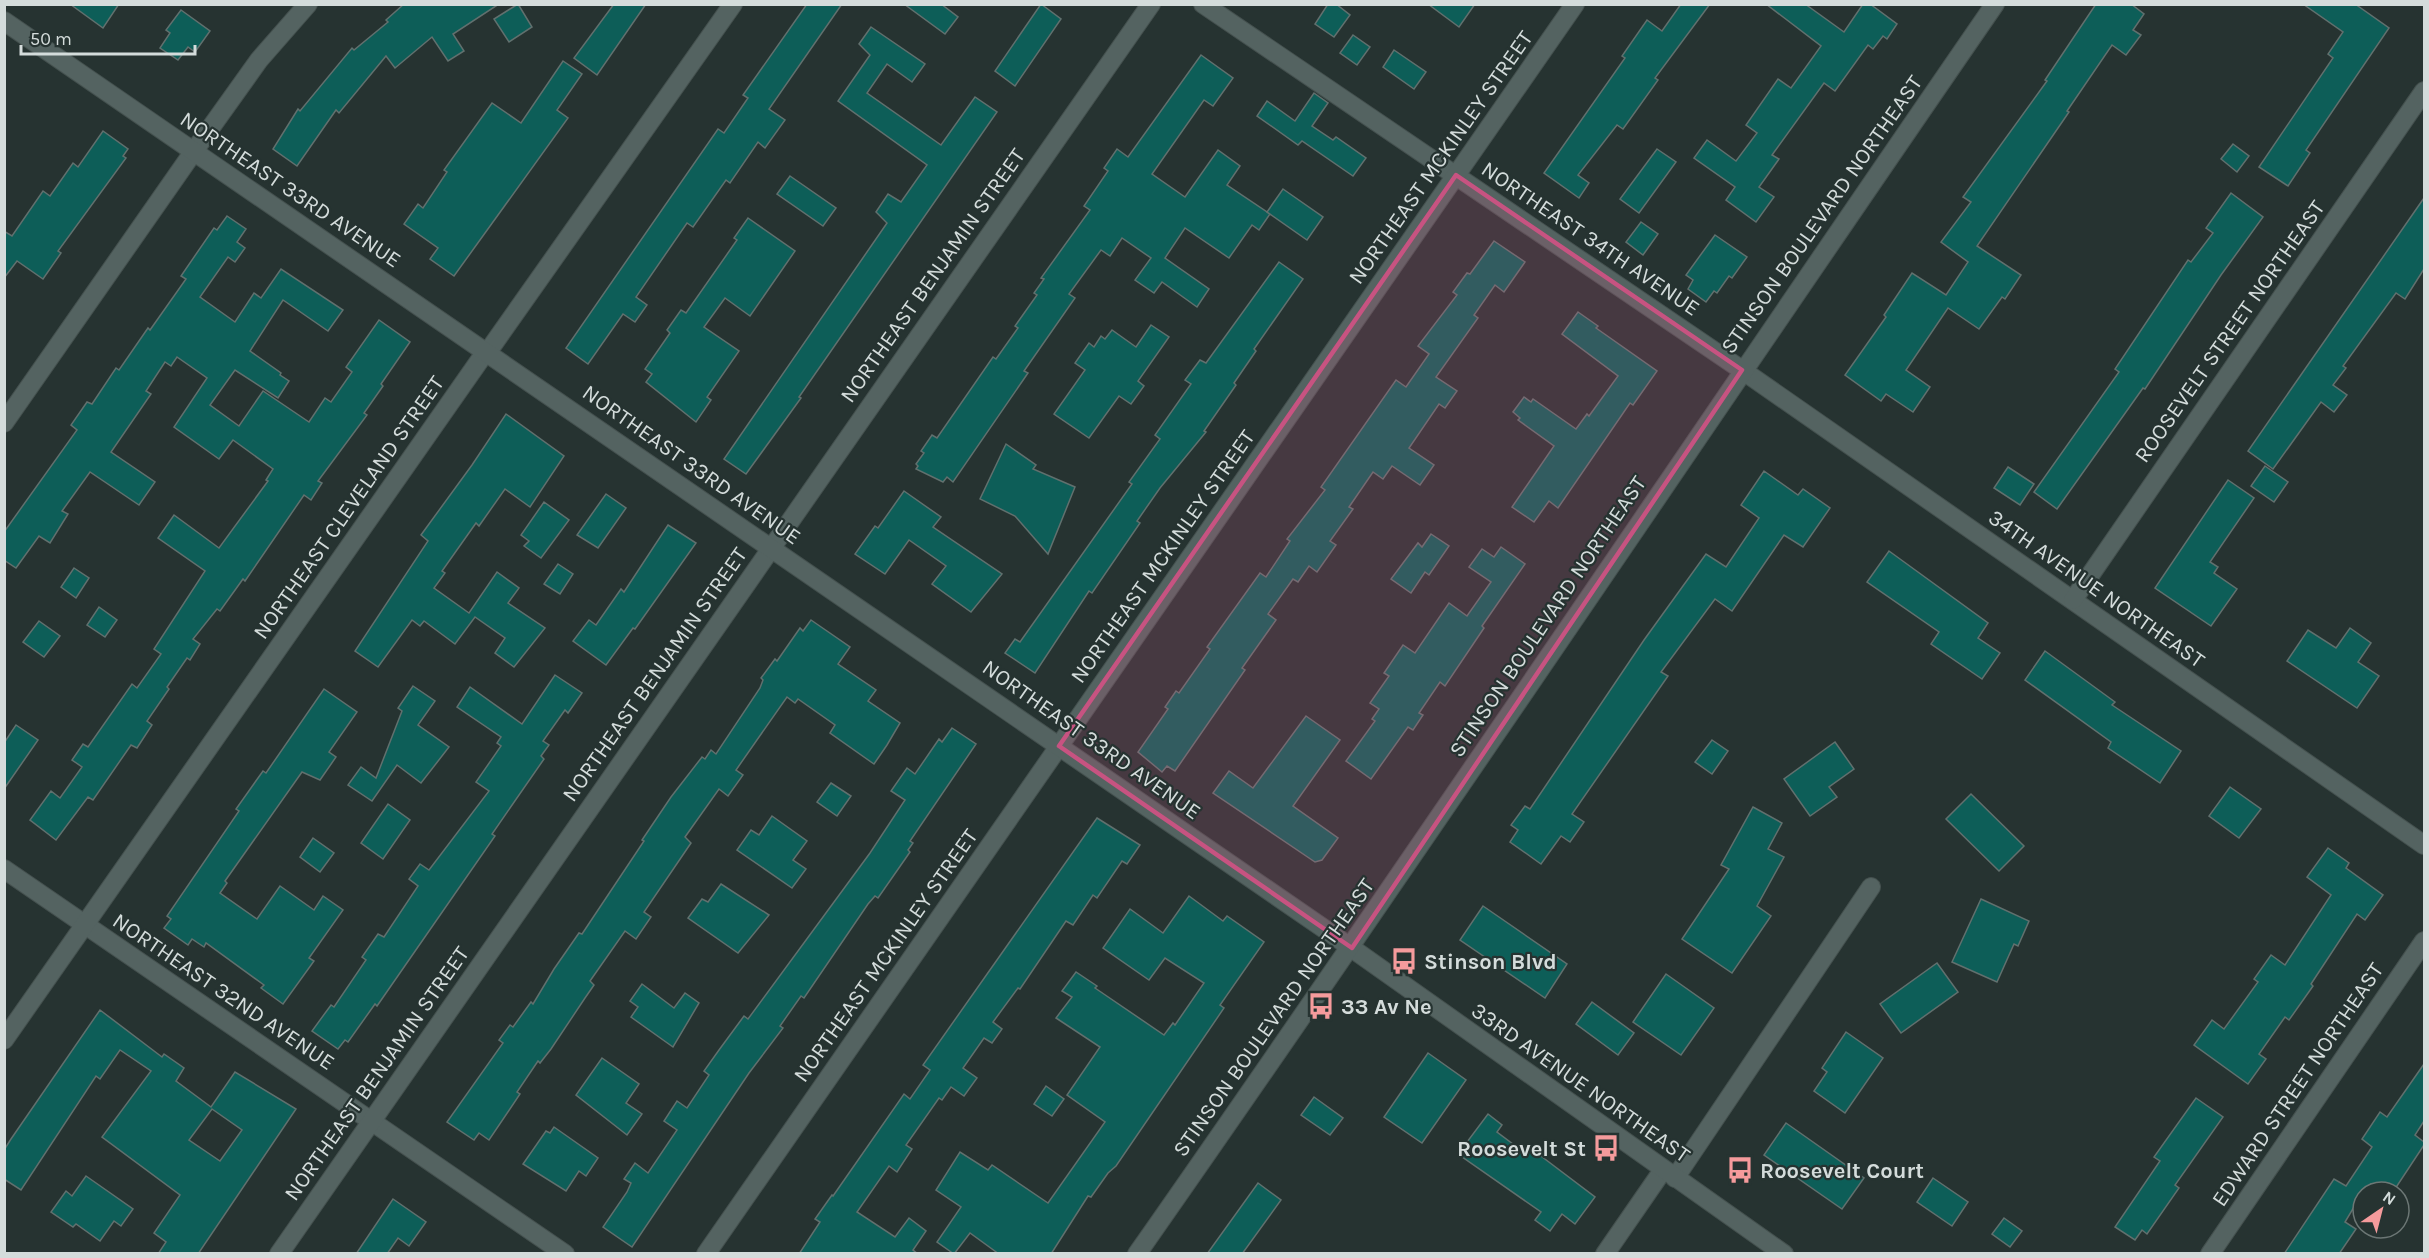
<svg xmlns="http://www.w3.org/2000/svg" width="2429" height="1258" font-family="Karla,sans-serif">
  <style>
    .building { fill: #0d5e58; stroke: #61706e; stroke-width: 1.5; fill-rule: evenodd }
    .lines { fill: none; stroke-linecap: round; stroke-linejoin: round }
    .street-casing { stroke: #45514f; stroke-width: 20 }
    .secondary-casing { stroke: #45514f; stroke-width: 20 }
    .street { stroke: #546361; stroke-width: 18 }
    .secondary { stroke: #546361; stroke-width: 18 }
    .marked { fill: #c75381; fill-opacity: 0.2; stroke: #c75381; stroke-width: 4.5; stroke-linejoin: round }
    .labels { text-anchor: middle; stroke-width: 4.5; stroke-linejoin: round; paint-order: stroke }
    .street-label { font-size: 22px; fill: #d4dcdb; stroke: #263331 }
    .poi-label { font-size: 22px; font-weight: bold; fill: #d4dcdb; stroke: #263331; text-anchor: start }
  </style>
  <rect width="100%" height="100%" fill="#263331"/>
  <g class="building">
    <polygon points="70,4 119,4 103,28"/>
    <polygon points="404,4 499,4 453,34 464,51 448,61 432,37 395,68 386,56 339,113 336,110 297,166 273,149 298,109 300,111 352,48 354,50 388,22 386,20"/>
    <polygon points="518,4 532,27 509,42 494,19"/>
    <polygon points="614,4 646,4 597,75 574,58"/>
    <polygon points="807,4 842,4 769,109 785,120 765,148 758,142 730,183 726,180 693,227 687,223 636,297 647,305 635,322 623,314 588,364 566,348 718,129 724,133 748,98 743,95"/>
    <polygon points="904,4 941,4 958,17 945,34"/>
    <polygon points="1041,4 1061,19 1015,86 995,71"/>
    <polygon points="1328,4 1336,4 1350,15 1334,37 1315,24"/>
    <polygon points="1428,4 1475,4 1459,27"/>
    <polygon points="1681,4 1710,4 1655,78 1658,80 1623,129 1617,125 1578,175 1589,183 1579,198 1544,173 1625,58 1622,56 1647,20 1662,31"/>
    <polygon points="1766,4 1805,4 1844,32 1863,4 1870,4 1897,24 1887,39 1883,36 1873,49 1868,45 1835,91 1824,83 1772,155 1779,159 1759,187 1774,197 1756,222 1726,200 1735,187 1694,158 1707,140 1736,161 1757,133 1746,125 1778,79 1791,88 1821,46"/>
    <polygon points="2096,4 2131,4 2144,14 2133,30 2141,35 2126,55 2112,45 2067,111 2069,112 1977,246 2021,275 2005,299 2002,297 1979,329 1948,308 1906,370 1930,387 1913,412 1886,394 1881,401 1845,375 1886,317 1884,315 1912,273 1946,295 1968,262 1941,242 1971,202 1963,197 2047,81 2045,80"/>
    <polygon points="2303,4 2355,4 2389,28 2306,150 2310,153 2288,186 2259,167 2333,58 2328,54 2343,32"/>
    <polygon points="181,10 210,31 195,52 188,47 178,60 160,48 170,33 166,30"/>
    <polygon points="871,27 925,64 912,82 887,64 867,93 941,145 975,97 997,112 799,397 801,398 746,474 724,459 887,223 876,212 888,194 901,202 927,165 838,101 870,55 859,44"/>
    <polygon points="1353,35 1370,47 1357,65 1340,53"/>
    <polygon points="1394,50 1426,72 1414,89 1383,67"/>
    <polygon points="1201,55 1233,78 1213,106 1204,100 1152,174 1185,197 1218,150 1240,166 1227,185 1270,214 1259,230 1252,225 1229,258 1185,228 1165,258 1209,289 1197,307 1162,282 1154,293 1135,280 1151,258 1122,238 1110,256 1101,250 1069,294 1075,298 1024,371 1028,373 953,482 947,477 943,482 916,469 918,466 916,464 924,453 921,451 932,435 937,438 993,357 996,359 1018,328 1015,326 1037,295 1034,293 1044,279 1041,278 1090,210 1084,206 1108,171 1104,168 1117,149 1128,157"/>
    <polygon points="563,61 582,74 557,110 568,118 454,276 430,259 438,248 404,224 418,204 423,208 447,172 444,170 492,103 521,123"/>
    <polygon points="1314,93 1328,103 1312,126 1333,140 1336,137 1366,158 1353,176 1302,141 1298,145 1257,116 1267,101 1295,121"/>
    <polygon points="103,131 128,149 123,156 126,158 58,251 61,253 43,279 17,261 4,278 4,231 12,236 43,191 50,196 73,163 78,167"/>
    <polygon points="2233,144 2249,156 2237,172 2221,159"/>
    <polygon points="1657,149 1676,162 1639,213 1620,199"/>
    <polygon points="790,176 836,208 823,226 777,194"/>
    <polygon points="1283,189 1323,217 1307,240 1267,212"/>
    <polygon points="2231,193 2263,217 2221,275 2145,389 2143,388 2057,509 2034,492 2119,372 2115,369 2188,260 2191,262 2213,233 2206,228"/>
    <polygon points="2424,198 2424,269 2405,299 2396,293 2343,366 2346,368 2333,385 2347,395 2334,412 2321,402 2273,469 2248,451"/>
    <polygon points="227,216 246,229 237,242 245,248 235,262 228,257 200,297 235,322 254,293 261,298 281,269 343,310 328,331 283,300 250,351 281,373 280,375 289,381 278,398 235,370 210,405 239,426 263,391 309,422 325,398 331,402 352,372 346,367 379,320 410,342 381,384 383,386 364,413 367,415 318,481 322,483 311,500 304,495 245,581 243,579 220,611 217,609 193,639 200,644 190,660 187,658 167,687 169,689 147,721 152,725 137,748 131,745 93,800 88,797 56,840 30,820 51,791 60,798 82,767 72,760 83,744 88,747 132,684 137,688 161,654 154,649 205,571 158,538 174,515 219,548 268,481 266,480 273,469 233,440 219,459 174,427 207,378 177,357 171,366 165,362 146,391 151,394 111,452 155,482 139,505 90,472 62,511 68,514 50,543 39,536 16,568 4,560 4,532 77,430 71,425 87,402 92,404 116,368 119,370 148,328 150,330 186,279 181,276 214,228 217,230"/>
    <polygon points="748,218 795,251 750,316 725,298 704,327 739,351 707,397 711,400 696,422 646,382 652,374 645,369 670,333 667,330 681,310 686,313 737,240 734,238"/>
    <polygon points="1641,222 1658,234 1643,255 1626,242"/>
    <polygon points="1715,235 1747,257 1732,278 1729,276 1717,293 1714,291 1706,302 1688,289 1693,280 1686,275"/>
    <polygon points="1494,241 1525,262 1504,292 1495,285 1474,315 1478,318 1436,377 1457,391 1445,408 1439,404 1409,448 1434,465 1420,485 1392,466 1383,479 1373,472 1349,507 1353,509 1330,541 1336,545 1317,572 1309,566 1298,582 1293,579 1268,614 1276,620 1242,668 1245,670 1175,771 1167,766 1162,772 1138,752 1168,709 1165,707 1176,691 1179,693 1210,649 1207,647 1260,573 1266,577 1290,541 1287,539 1325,490 1321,487 1396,380 1406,387 1429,354 1418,346 1457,295 1453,292 1467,273 1470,274"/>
    <polygon points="1279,262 1303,279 1254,349 1256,351 1234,383 1236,385 1204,431 1206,432 1160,488 1137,521 1140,523 1092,593 1089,591 1035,673 1005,653 1015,639 1020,642 1132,484 1129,482 1160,439 1155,435 1191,384 1185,380 1200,360 1206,363"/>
    <polygon points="1578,312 1598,326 1596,328 1657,371 1633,405 1630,403 1558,508 1549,501 1534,522 1512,507 1554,446 1518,420 1520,418 1513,412 1524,397 1531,402 1533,399 1576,429 1587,414 1589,416 1618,376 1562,334"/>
    <polygon points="1151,325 1169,337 1138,381 1144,386 1131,404 1119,396 1089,438 1054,414 1085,370 1075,363 1089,343 1094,347 1101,336 1105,339 1112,330 1136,347"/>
    <polygon points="506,414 564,456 530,507 505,489 479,526 476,523 442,571 445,573 434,588 469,613 497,572 519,588 508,603 545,628 514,667 495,653 505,638 475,617 455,644 424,621 420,626 412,620 378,667 355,651 428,541 421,535 472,465"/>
    <polygon points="1006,444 1036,465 1033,469 1075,487 1048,554 1015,516 980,499"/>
    <polygon points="2265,466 2288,482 2274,502 2251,486"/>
    <polygon points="2008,467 2034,484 2020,505 1994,488"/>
    <polygon points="1764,471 1798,495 1803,489 1830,508 1803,547 1784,535 1732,611 1715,599 1661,672 1668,676 1572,814 1584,822 1570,842 1561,836 1541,864 1510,842 1518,830 1511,825 1525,806 1530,809 1644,640 1706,554 1726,567 1759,518 1741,505"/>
    <polygon points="2228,480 2254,498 2210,562 2218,567 2214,573 2237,589 2211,626 2155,588"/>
    <polygon points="904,491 941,517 933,527 1002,574 971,612 932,584 946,566 909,540 885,574 855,554 875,526 878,528"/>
    <polygon points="606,494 626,508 598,548 577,535"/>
    <polygon points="544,502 569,520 541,558 524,546 529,541 521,535"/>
    <polygon points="668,525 696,543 635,629 633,628 606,665 573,641 589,620 596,625 621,589 624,592"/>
    <polygon points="1431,534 1449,546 1429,575 1425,572 1411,593 1391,579 1418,543 1422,547"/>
    <polygon points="1501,547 1525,564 1482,626 1484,628 1445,686 1440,682 1419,713 1423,715 1413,730 1408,727 1371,779 1346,761 1375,721 1372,719 1379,709 1370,703 1389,676 1384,673 1403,645 1415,653 1449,603 1467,616 1491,582 1469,567 1482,549 1494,557"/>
    <polygon points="1889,551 1988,623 1978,638 2000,653 1982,679 1931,644 1939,632 1867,582"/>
    <polygon points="558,564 573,574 560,594 544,584"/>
    <polygon points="74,568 89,578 76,598 61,587"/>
    <polygon points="99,607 117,620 105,637 87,625"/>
    <polygon points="811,620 850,647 838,664 876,690 868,701 900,723 887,745 874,764 830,733 835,725 798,699 795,703 787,697 736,770 743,775 728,796 719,789 685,837 691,843 644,912 651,917 636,939 625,931 590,981 594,985 585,998 551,1049 540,1063 538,1061 517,1092 520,1094 489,1140 479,1133 474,1140 447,1122 503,1043 499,1040 510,1025 513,1027 531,1002 533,1004 554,969 579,933 582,934 644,841 642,840 671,797 702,757 705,759 711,750 716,754 760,688 763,680 761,678 775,659 777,661 800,628 803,631"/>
    <polygon points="39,621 60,636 44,657 23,642"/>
    <polygon points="2350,628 2371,643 2358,662 2379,676 2357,708 2287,661 2308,630 2336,648"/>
    <polygon points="2045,651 2115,702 2112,705 2181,751 2160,783 2108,748 2111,742 2025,680"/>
    <polygon points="555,675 582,693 568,713 565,710 543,741 549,745 541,756 544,759 492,834 495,836 377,1006 375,1004 348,1042 345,1040 338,1049 312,1031 331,1005 334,1007 366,960 362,957 378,934 384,937 418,886 409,879 420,864 429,870 489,791 476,782 501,746 497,743 501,737 457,707 470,687 522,724"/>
    <polygon points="413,686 435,701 418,725 449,747 421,783 397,765 372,801 348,785 361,767 376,778 402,711 398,708"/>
    <polygon points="324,689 357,712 329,752 336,757 320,780 302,772 225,881 227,883 220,893 257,919 280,886 314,910 323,896 343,910 309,958 314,961 283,1004 261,988 264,985 206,943 204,947 192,939 188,945 164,928 171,919 167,916 239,811 236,809 263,771 266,773"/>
    <polygon points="1306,716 1340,740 1293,806 1338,838 1322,860 1315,862 1213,793 1229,771 1253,788"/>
    <polygon points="16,725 38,740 4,789 4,743"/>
    <polygon points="952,728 976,744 910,841 913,843 908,850 910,852 878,898 875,896 868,904 804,998 801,996 780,1026 783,1028 749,1073 632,1247 603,1227 627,1192 631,1183 624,1179 635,1163 648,1173 677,1130 664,1121 677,1101 687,1108 709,1075 704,1071 719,1050 744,1016 748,1019 870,853 905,800 891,791 907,768 915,774 939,739 942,742"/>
    <polygon points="1712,740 1728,751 1712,774 1695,762"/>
    <polygon points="1835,742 1854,769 1829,787 1837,797 1810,816 1784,779"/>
    <polygon points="831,783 851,796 837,816 817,802"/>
    <polygon points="2230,787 2261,809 2239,838 2209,816"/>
    <polygon points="1971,794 2024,846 1999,871 1946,819"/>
    <polygon points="388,804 410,820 383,859 361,843"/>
    <polygon points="1753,807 1782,823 1768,849 1784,857 1757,906 1771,916 1732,973 1682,939 1729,869 1721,865"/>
    <polygon points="772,816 807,841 793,860 806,869 792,888 737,850 751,830 759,835"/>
    <polygon points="1097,818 1140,845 1127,864 1122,861 1097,898 1093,895 1073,925 1066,921 1020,989 1018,988 993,1022 1002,1029 992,1043 984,1038 963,1068 977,1078 964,1096 951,1087 942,1100 939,1098 906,1145 912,1149 897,1172 889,1166 857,1212 895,1237 909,1218 926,1231 913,1250 918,1254 799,1254 820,1222 815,1219 832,1195 833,1196 904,1094 910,1099 930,1070 923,1065"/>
    <polygon points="313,838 334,853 320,872 300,857"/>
    <polygon points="2328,848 2349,863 2346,868 2383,895 2365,920 2357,914 2311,984 2313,986 2289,1020 2285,1017 2259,1054 2266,1059 2248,1084 2194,1045 2212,1020 2224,1029 2258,982 2254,979 2271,955 2285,965 2331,895 2307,877"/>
    <polygon points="721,884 769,915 738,953 688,918 702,899 708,902"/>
    <polygon points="1189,896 1223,921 1227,916 1264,942 1220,1005 1224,1008 1116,1166 1108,1173 1091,1197 1088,1196 1051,1254 999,1254 970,1233 954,1254 937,1242 961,1207 936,1190 960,1152 988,1170 992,1165 1048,1203 1105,1122 1067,1095 1100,1047 1056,1018 1072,997 1062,991 1076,972 1097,986 1095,988 1164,1035 1173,1023 1175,1025 1204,983 1165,958 1149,980 1103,948 1130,909 1163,933"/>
    <polygon points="1981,899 2029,921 2018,946 2014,944 1997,982 1952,962"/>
    <polygon points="1483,906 1567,964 1545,998 1460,940"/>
    <polygon points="1937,963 1958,992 1901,1033 1880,1004"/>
    <polygon points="1666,974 1714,1008 1681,1055 1633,1022"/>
    <polygon points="642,984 674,1008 685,993 699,1003 673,1047 631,1017 638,1007 630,1001"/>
    <polygon points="1592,1002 1634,1033 1618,1055 1576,1024"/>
    <path d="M100,1010l62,47 2,-3 20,14 -8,13 35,26 24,-35 61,37 -98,145h-40l8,-12 -12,-9 26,-38 -78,-58 49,-66 -31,-21 -20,29 -4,-3 -75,114 -17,-11v-29l7,-11zM212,1109l30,21 -22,31 -31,-21z"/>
    <polygon points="1846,1032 1883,1058 1845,1113 1814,1091 1827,1072 1822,1068"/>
    <polygon points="1428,1053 1466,1080 1422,1143 1384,1117"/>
    <polygon points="602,1058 639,1084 626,1103 642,1114 627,1135 576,1095"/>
    <polygon points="2424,1064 2424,1121 2415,1135 2424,1142 2424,1145 2393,1192 2382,1192 2371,1184 2363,1192 2345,1222 2356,1229 2339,1254 2284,1254 2334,1179 2346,1186 2372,1147 2362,1139 2380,1112 2387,1117"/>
    <polygon points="1046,1086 1064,1099 1052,1116 1034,1104"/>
    <polygon points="1314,1097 1343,1118 1330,1135 1301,1115"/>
    <polygon points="2196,1098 2223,1117 2175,1185 2179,1188 2147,1234 2142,1230 2135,1240 2115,1227 2160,1161 2154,1157"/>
    <polygon points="1488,1114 1502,1125 1497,1132 1525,1153 1529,1147 1595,1197 1575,1224 1562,1214 1550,1231 1535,1220 1541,1212 1458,1154"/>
    <polygon points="1786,1123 1864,1178 1842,1209 1764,1155"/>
    <polygon points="554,1127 598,1158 586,1176 579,1171 566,1191 523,1164 546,1131 550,1133"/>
    <polygon points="86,1176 133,1209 121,1226 114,1221 100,1241 76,1224 73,1227 51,1212 66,1191 72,1196"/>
    <polygon points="1933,1178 1968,1202 1952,1226 1917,1202"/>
    <polygon points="1258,1183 1281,1200 1242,1254 1207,1254"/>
    <polygon points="393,1199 426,1222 409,1246 398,1238 387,1254 356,1254"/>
    <polygon points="2004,1218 2022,1231 2010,1247 1992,1234"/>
  </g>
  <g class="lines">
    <defs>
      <g id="street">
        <polyline points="1203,4 1742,370 2424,845"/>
        <polyline points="4,423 194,151 259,60 308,4"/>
        <polyline points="2073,600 2424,91"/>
        <polyline points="4,869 565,1254"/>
        <polyline points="4,1040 482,357 487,353 733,4"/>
        <polyline points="1675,1178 1871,887"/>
        <polyline points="279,1254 1151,4"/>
        <polyline points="706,1254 1575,4"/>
        <polyline points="1605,1254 1663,1170"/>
        <polyline points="2210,1254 2424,941"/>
      </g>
      <g id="secondary">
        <polyline points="4,21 1326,930 1784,1254"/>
        <path d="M1137,1254c290,-414 571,-834 858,-1250"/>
      </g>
    </defs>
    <use href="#street" class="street-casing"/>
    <use href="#secondary" class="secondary-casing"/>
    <use href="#street" class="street"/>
    <use href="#secondary" class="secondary"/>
  </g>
  <path class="marked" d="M1456,175l286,195 -390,578 -293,-202z"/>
  <defs>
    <symbol id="bus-bare" viewBox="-9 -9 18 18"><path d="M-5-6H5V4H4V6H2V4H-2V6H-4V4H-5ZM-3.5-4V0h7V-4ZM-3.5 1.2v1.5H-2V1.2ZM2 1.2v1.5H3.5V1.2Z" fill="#f59b9c" stroke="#263331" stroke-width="2.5" paint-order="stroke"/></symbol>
  </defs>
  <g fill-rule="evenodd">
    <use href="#bus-bare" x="1385" y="942" width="38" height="38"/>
    <use href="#bus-bare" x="1302" y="987" width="38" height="38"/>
    <use href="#bus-bare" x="1587" y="1129" width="38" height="38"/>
    <use href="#bus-bare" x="1721" y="1151" width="38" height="38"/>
  </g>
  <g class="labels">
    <g class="street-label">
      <text transform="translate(1440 157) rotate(-55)" y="8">NORTHEAST MCKINLEY STREET</text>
      <text transform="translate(291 189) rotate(34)" y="8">NORTHEAST 33RD AVENUE</text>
      <text transform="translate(1821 214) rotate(-55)" y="8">STINSON BOULEVARD NORTHEAST</text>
      <text transform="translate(1591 238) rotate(34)" y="8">NORTHEAST 34TH AVENUE</text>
      <text transform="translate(932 275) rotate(-55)" y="8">NORTHEAST BENJAMIN STREET</text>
      <text transform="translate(2229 331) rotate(-55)" y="8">ROOSEVELT STREET NORTHEAST</text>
      <text transform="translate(692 464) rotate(35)" y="8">NORTHEAST 33RD AVENUE</text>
      <text transform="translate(348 507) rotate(-55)" y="8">NORTHEAST CLEVELAND STREET</text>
      <text transform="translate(1162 556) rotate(-55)" y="8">NORTHEAST MCKINLEY STREET</text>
      <text transform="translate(2097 588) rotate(35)" y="8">34TH AVENUE NORTHEAST</text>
      <text transform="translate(1547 616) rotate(-56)" y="8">STINSON BOULEVARD NORTHEAST</text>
      <text transform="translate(654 674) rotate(-55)" y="8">NORTHEAST BENJAMIN STREET</text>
      <text transform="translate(1092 739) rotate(35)" y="8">NORTHEAST 33RD AVENUE</text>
      <text transform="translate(885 955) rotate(-55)" y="8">NORTHEAST MCKINLEY STREET</text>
      <text transform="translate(224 991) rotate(34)" y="8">NORTHEAST 32ND AVENUE</text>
      <text transform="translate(1273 1017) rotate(-55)" y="8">STINSON BOULEVARD NORTHEAST</text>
      <text transform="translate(376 1073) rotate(-55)" y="8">NORTHEAST BENJAMIN STREET</text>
      <text transform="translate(1581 1082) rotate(35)" y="8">33RD AVENUE NORTHEAST</text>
      <text transform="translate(2297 1084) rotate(-56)" y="8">EDWARD STREET NORTHEAST</text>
    </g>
    <g class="poi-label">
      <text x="1424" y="969">Stinson Blvd</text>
      <text x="1341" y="1014">33 Av Ne</text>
      <text x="1586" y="1156" text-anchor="end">Roosevelt St</text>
      <text x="1760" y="1178">Roosevelt Court</text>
    </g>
  </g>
  <rect width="2429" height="1258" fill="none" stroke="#d4dcdb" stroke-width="12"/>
  <g transform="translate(2381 1210) rotate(35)"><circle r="28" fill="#263331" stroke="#6c7775" stroke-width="1.5"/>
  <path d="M0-4.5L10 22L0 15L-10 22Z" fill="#f59b9c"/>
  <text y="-9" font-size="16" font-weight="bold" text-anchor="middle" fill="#d4dcdb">N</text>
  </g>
  <path d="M21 45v9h174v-9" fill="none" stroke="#d4dcdb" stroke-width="3"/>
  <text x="30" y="45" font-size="18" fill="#d4dcdb" stroke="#263331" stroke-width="4.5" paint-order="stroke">50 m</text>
</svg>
